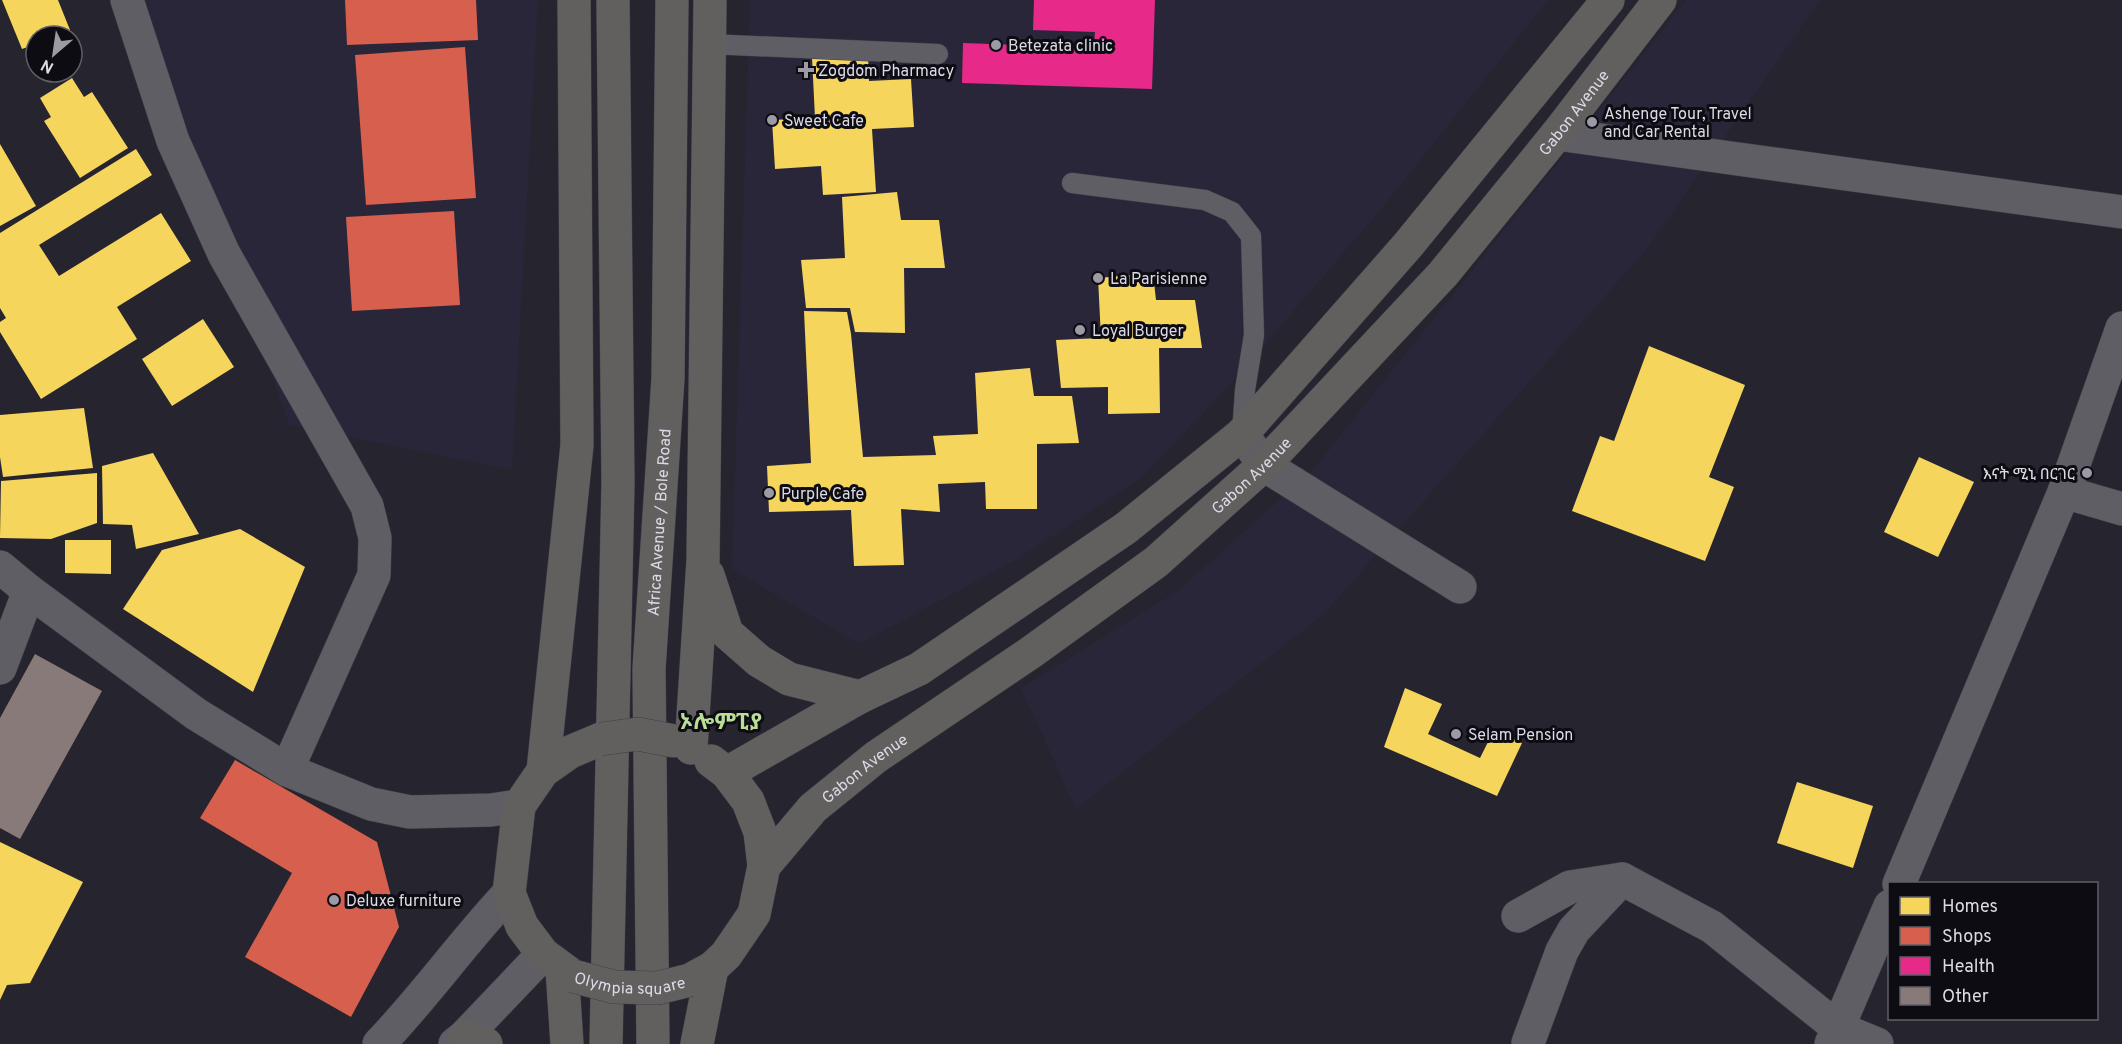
<svg xmlns="http://www.w3.org/2000/svg" width="2122" height="1044" font-family="Overpass,'Noto Sans Ethiopic',sans-serif">
  <style>
    .built { fill: #2a263a }
    .homes { fill: #f6d55c }
    .shops { fill: #d6604d }
    .health { fill: #e7298a }
    .building { fill: #887a78 }
    .lines { fill: none; stroke-linecap: round; stroke-linejoin: round }
    .service-casing { stroke: #413f47; stroke-width: 21 }
    .minor-casing { stroke: #413f47; stroke-width: 34 }
    .tertiary-casing { stroke: #413f47; stroke-width: 34 }
    .secondary-casing { stroke: #413f47; stroke-width: 34 }
    .primary-casing { stroke: #413f47; stroke-width: 34 }
    .service { stroke: #605e65; stroke-width: 20 }
    .minor { stroke: #605e65; stroke-width: 33 }
    .tertiary { stroke: #605e65; stroke-width: 33 }
    .secondary { stroke: #605e65; stroke-width: 33 }
    .primary { stroke: #62605f; stroke-width: 33 }
    .primary-bridge-casing { stroke: #413f47; stroke-width: 34; stroke-linecap: butt }
    .primary-bridge { stroke: #62605f; stroke-width: 33 }
    .poi-dot { fill: #9c9aa5; stroke: #0d0c13; stroke-width: 2 }
    .labels { text-anchor: middle; stroke-width: 6; stroke-linejoin: round; paint-order: stroke }
    .poi-label { font-size: 16px; fill: #dcdae5; stroke: #0d0c13; text-anchor: start }
    .street-label { font-size: 16px; fill: #dcdae5; stroke: #0d0c13 }
    .district-label { font-size: 22px; font-weight: bold; fill: #badd98; stroke: #0d0c13 }
  </style>
  <rect width="100%" height="100%" fill="#26242e"/>
  <g class="built">
    <polygon points="142,0 538,0 512,470 289,425"/>
    <polygon points="750,0 1548,0 1383,207 1236,378 1144,476 1016,560 859,644 732,569"/>
    <polygon points="1686,0 1820,0 1647,249 1324,614 1076,809 1021,688 1179,590 1312,471 1561,159"/>
  </g>
  <g class="homes">
    <polygon points="2,0 58,0 70,30 55,36 36,36 36,44 22,49"/>
    <polygon points="868,54 869,81 911,79 914,127 872,129 876,192 823,195 821,166 775,169 772,120 815,118 812,57"/>
    <polygon points="72,78 84,97 92,92 128,148 80,178 44,121 51,117 40,98"/>
    <polygon points="0,144 36,206 0,226"/>
    <polygon points="136,149 152,175 39,245 59,276 161,213 191,261 117,307 137,339 41,399 0,332 0,322 6,318 0,308 0,233"/>
    <polygon points="897,192 901,220 939,220 945,268 904,268 905,333 855,332 850,308 806,308 801,260 845,258 842,197"/>
    <polygon points="1153,273 1156,300 1195,300 1202,348 1159,348 1160,413 1108,414 1108,387 1061,388 1056,340 1101,338 1098,278"/>
    <polygon points="804,311 847,312 851,334 863,457 936,455 933,436 978,434 975,373 1030,368 1034,396 1072,396 1079,443 1037,444 1037,509 986,509 985,482 938,484 940,512 901,509 904,565 854,566 851,510 769,512 767,466 811,463"/>
    <polygon points="203,319 234,367 172,406 142,359"/>
    <polygon points="1649,346 1745,385 1709,477 1734,487 1705,561 1572,511 1600,436 1614,441"/>
    <polygon points="84,408 93,468 3,477 0,457 0,415"/>
    <polygon points="153,453 199,534 136,549 132,525 103,524 102,466"/>
    <polygon points="1919,457 1974,482 1938,557 1884,532"/>
    <polygon points="97,473 97,523 51,539 0,538 1,481"/>
    <polygon points="240,529 305,567 253,692 123,609 162,550"/>
    <polygon points="65,540 111,540 111,574 65,573"/>
    <polygon points="1405,688 1442,704 1428,734 1480,758 1494,730 1522,743 1497,796 1384,747"/>
    <polygon points="1797,782 1873,806 1853,868 1777,843"/>
    <polygon points="0,842 83,882 30,983 7,985 0,1000"/>
  </g>
  <g class="shops">
    <polygon points="345,0 476,0 478,40 347,45"/>
    <polygon points="465,47 476,198 366,205 355,55"/>
    <polygon points="454,211 460,305 352,311 346,217"/>
    <polygon points="235,760 377,842 399,927 351,1017 245,957 292,873 200,818"/>
  </g>
  <polygon class="health" points="1034,0 1155,0 1152,89 962,83 963,43 1094,48 1095,32 1033,30"/>
  <polygon class="building" points="35,654 102,691 20,839 0,828 0,718"/>
  <g class="lines">
    <defs>
      <g id="service">
        <polyline points="709,44 938,54"/>
        <polyline points="1072,183 1205,200 1232,212 1251,236 1254,335 1245,390 1242,434"/>
      </g>
      <g id="minor">
        <polyline points="127,0 173,141 224,254 367,506 375,538 374,575 287,770"/>
        <polyline points="1557,134 2122,212"/>
        <polyline points="1242,434 1264,465 1460,587"/>
        <polyline points="2064,492 2122,509"/>
        <polyline points="0,567 29,591 196,714 287,770 371,804 410,812 491,810 519,806"/>
        <polyline points="0,668 29,591"/>
        <polyline points="1518,916 1570,887 1622,879 1712,927 1838,1028 1877,1044"/>
        <polyline points="1528,1043 1562,951 1574,930 1622,879"/>
      </g>
      <g id="tertiary">
        <polyline points="1899,884 2064,492 2122,328"/>
        <polyline points="1831,1044 1890,906"/>
      </g>
      <g id="secondary">
        <path d="M379,1044c46,-48 84,-102 130,-151"/>
        <polyline points="455,1044 464,1037 543,954"/>
      </g>
      <g id="primary">
        <polyline points="708,575 727,633 759,661 789,679 860,697"/>
        <polyline points="691,748 703,560 710,0"/>
        <polyline points="543,771 577,445 574,0"/>
        <polyline points="727,773 860,697 919,669 1126,528 1242,434 1408,245 1608,0"/>
        <path id="s1" d="M764,866l49,-58 63,-51 154,-104 126,-91 108,-97 179,-191 114,-140 103,-134"/>
        <polyline points="562,969 567,1044"/>
        <polyline points="573,976 543,954 522,926 509,893 519,806 543,771 570,752 601,739"/>
        <polyline points="690,980 712,968 726,955 754,914 764,866 760,832 748,801 727,773 711,761"/>
        <polyline points="464,1037 486,1044"/>
        <polyline points="606,1044 618,483 613,0"/>
        <path id="s2" d="M653,1044l-4,-375 19,-291 4,-378"/>
        <polyline points="697,1044 712,968"/>
      </g>
    </defs>
    <use href="#service" class="service-casing"/>
    <use href="#minor" class="minor-casing"/>
    <use href="#tertiary" class="tertiary-casing"/>
    <use href="#secondary" class="secondary-casing"/>
    <use href="#primary" class="primary-casing"/>
    <use href="#service" class="service"/>
    <use href="#minor" class="minor"/>
    <use href="#tertiary" class="tertiary"/>
    <use href="#secondary" class="secondary"/>
    <use href="#primary" class="primary"/>
    <defs>
      <g id="primary-bridge">
        <polyline points="601,739 638,734 674,741"/>
        <path id="s3" d="M573,976l41,11 44,1 32,-8"/>
      </g>
    </defs>
    <use href="#primary-bridge" class="primary-bridge-casing"/>
    <use href="#primary-bridge" class="primary-bridge"/>
  </g>
  <g class="poi-dot">
    <circle cx="996" cy="45" r="6"/>
    <path d="M803 61h6v6h6v6h-6v6h-6v-6h-6v-6h6z"/>
    <circle cx="772" cy="120" r="6"/>
    <circle cx="1592" cy="122" r="6"/>
    <circle cx="1098" cy="278" r="6"/>
    <circle cx="1080" cy="330" r="6"/>
    <circle cx="2087" cy="473" r="6"/>
    <circle cx="769" cy="493" r="6"/>
    <circle cx="1456" cy="734" r="6"/>
    <circle cx="334" cy="900" r="6"/>
  </g>
  <g class="labels">
    <g class="poi-label">
      <text x="1008" y="51">Betezata clinic</text>
      <text x="818" y="76">Zogdom Pharmacy</text>
      <text x="1604" y="119">Ashenge Tour, Travel<tspan x="1604" dy="18">and Car Rental</tspan></text>
      <text x="784" y="126">Sweet Cafe</text>
      <text x="1110" y="284">La Parisienne</text>
      <text x="1092" y="336">Loyal Burger</text>
      <text x="2075" y="479" text-anchor="end">እናት ሚኒ በርገር</text>
      <text x="781" y="499">Purple Cafe</text>
      <text x="1468" y="740">Selam Pension</text>
      <text x="346" y="906">Deluxe furniture</text>
    </g>
    <g class="street-label">
      <text dy="6" stroke="none"><textPath href="#s1" startOffset="1113">Gabon Avenue</textPath></text>
      <text dy="6" stroke="none"><textPath href="#s1" startOffset="627">Gabon Avenue</textPath></text>
      <text dy="6" stroke="none"><textPath href="#s2" startOffset="522">Africa Avenue / Bole Road</textPath></text>
      <text dy="6" stroke="none"><textPath href="#s1" startOffset="141">Gabon Avenue</textPath></text>
      <text dy="6" stroke="none"><textPath href="#s3" startOffset="58">Olympia square</textPath></text>
    </g>
    <g class="district-label">
      <text x="721" y="729">ኦሎምፒያ</text>
    </g>
  </g>
  <rect x="1888" y="882" width="210" height="138" fill="#0d0c13" stroke="#605e67" stroke-width="1.5"/>
  <rect x="1900" y="897" width="30" height="18" fill="#f6d55c" stroke="#605e67" stroke-width="1.5"/>
  <text x="1942" y="912" font-size="18" fill="#dcdae5">Homes</text>
  <rect x="1900" y="927" width="30" height="18" fill="#d6604d" stroke="#605e67" stroke-width="1.5"/>
  <text x="1942" y="942" font-size="18" fill="#dcdae5">Shops</text>
  <rect x="1900" y="957" width="30" height="18" fill="#e7298a" stroke="#605e67" stroke-width="1.5"/>
  <text x="1942" y="972" font-size="18" fill="#dcdae5">Health</text>
  <rect x="1900" y="987" width="30" height="18" fill="#887a78" stroke="#605e67" stroke-width="1.5"/>
  <text x="1942" y="1002" font-size="18" fill="#dcdae5">Other</text>
  <g transform="translate(54 54) rotate(209)"><circle r="28" fill="#0d0c13" stroke="#605e67" stroke-width="1.5"/>
  <path d="M0-4.5L10 22L0 15L-10 22Z" fill="#9c9aa5"/>
  <text y="-9" font-size="16" font-weight="bold" text-anchor="middle" fill="#dcdae5">N</text>
  </g>
</svg>
